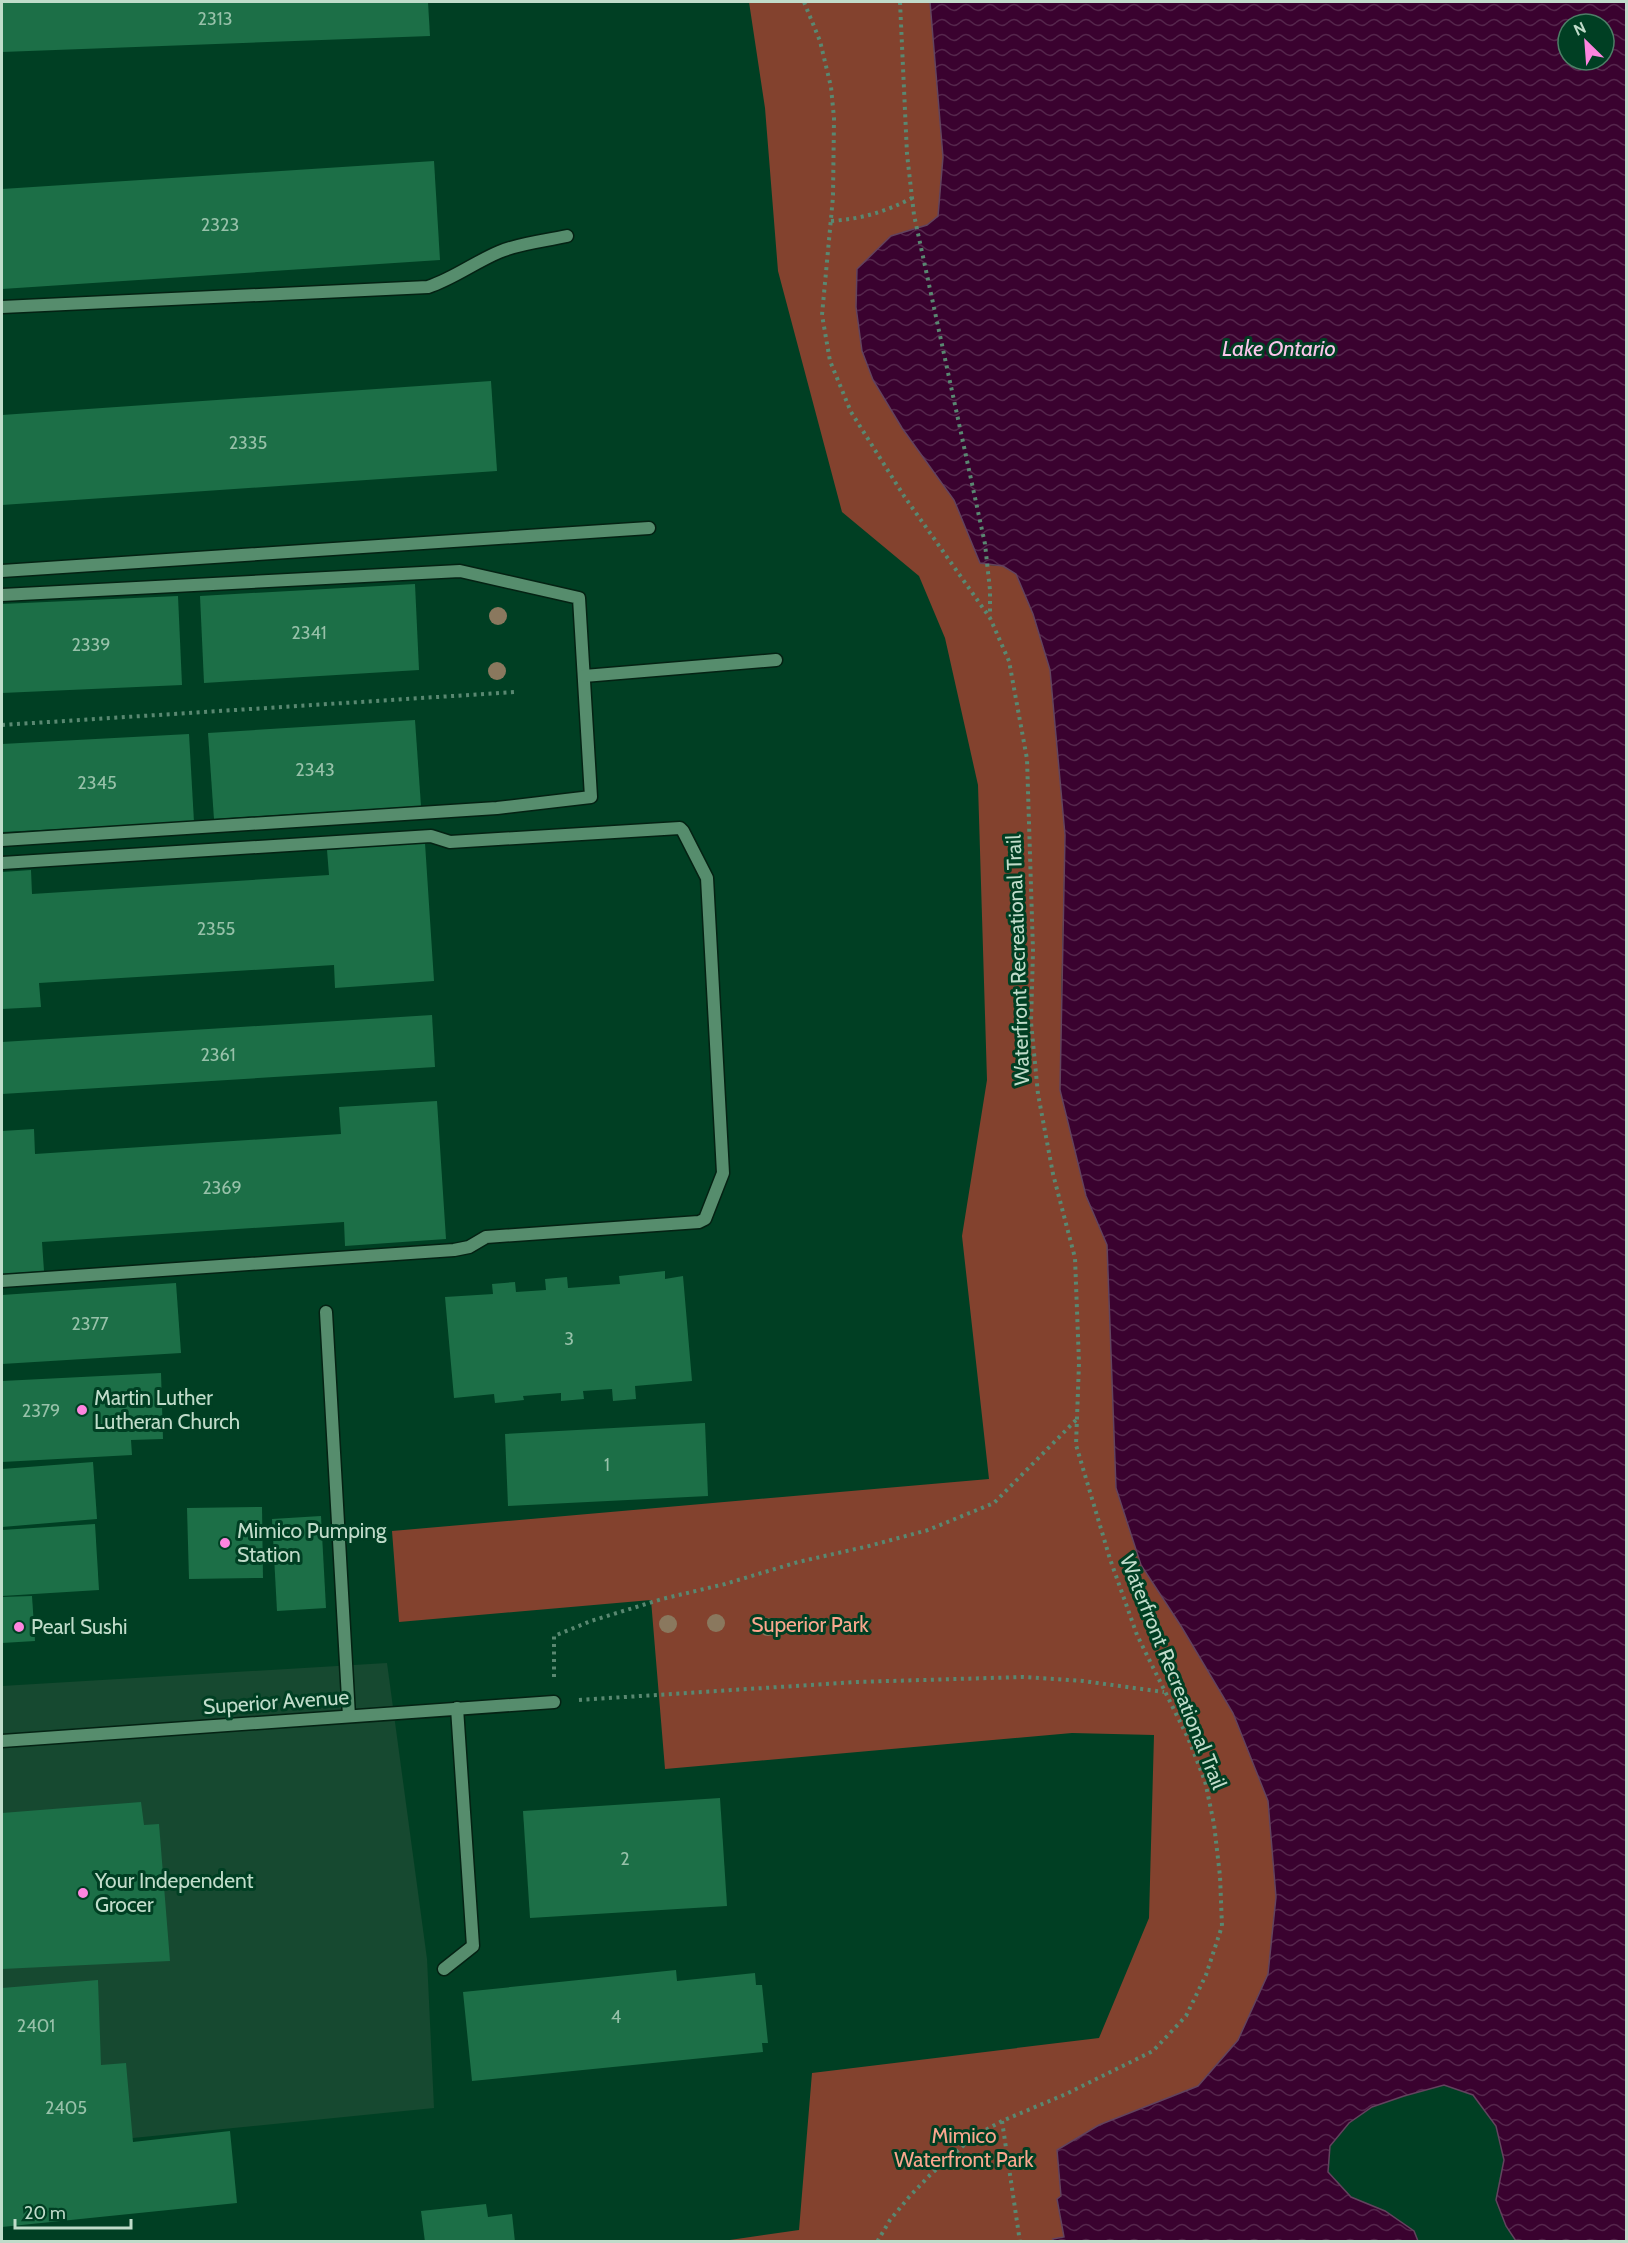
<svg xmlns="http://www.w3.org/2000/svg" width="1628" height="2243" font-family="Cabin,sans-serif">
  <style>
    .built { fill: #164930 }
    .green { fill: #83422e }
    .water { fill: url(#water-waves); stroke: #62435e; stroke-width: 1.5; fill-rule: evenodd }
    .building { fill: #1c6f47 }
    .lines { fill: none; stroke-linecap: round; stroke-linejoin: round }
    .lane-casing { stroke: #042213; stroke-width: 15 }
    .street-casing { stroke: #042213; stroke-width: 15 }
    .path { stroke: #598871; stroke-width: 4; stroke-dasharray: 3 4.5; stroke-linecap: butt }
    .lane { stroke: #568d6d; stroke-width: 12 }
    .street { stroke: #568d6d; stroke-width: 12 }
    .tree { fill: #8a785e }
    .poi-dot { fill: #fe85df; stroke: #003f23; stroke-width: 2 }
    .labels { text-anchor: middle; stroke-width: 6; stroke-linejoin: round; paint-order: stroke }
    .number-label { font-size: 18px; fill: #97c1a9 }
    .street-label { font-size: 21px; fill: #c0dcca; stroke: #003f23 }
    .poi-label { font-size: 21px; fill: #c0dcca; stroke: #003f23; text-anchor: start }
    .park-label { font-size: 21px; fill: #faa78e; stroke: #003f23 }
    .water-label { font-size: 22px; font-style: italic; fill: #fbc5eb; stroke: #003f23 }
  </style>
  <defs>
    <pattern id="water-waves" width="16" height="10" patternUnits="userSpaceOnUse" patternTransform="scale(1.5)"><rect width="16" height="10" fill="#3a022f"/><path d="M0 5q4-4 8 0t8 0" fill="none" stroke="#55264c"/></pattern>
  </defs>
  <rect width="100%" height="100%" fill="#003f23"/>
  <polygon class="built" points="387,1663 427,1959 434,2108 2,2151 2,1686"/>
  <polygon class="green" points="749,2 930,2 943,157 938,216 927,225 917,230 985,544 988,565 1003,566 1016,573 1033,614 1050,670 1065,835 1061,1005 1086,1196 1107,1245 1116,1488 1141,1565 1181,1626 1233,1713 1268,1801 1276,1897 1268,1974 1238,2040 1198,2086 1099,2125 1061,2196 1057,2199 1064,2237 1053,2239 1053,2241 723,2241 799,2230 812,2073 1099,2038 1149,1918 1154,1735 1072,1733 665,1769 651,1600 399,1622 392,1531 989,1479 962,1236 987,1080 978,785 945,638 919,576 842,512 778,271 765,108"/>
  <path class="water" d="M930,2h696v2239h-110l-10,-15 -10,-26 8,-40 -8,-34 -23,-31 -29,-10 -40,11 -32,11 -23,16 -19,23 -2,26 23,25 34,14 29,20 4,10h-365v-2l11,-2 -7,-38 4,-3 -4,-46 42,-25 99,-39 40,-46 30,-66 8,-77 -8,-96 -35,-88 -52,-87 -40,-61 -25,-77 -9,-243 -21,-49 -26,-106 5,-255 -15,-165 -17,-56 -17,-40 -13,-8 -23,-3 -26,-63 -52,-72 -29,-48 -11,-29 -6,-44 1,-38 34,-33 36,-11 11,-9 5,-59zM1568,24h36v36h-36z"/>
  <g class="building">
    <polygon points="2,2 428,2 430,36 2,52"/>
    <polygon points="434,161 440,260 2,289 2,189"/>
    <polygon points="491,381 497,471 2,505 2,415"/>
    <polygon points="415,584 419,670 204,683 200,596"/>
    <polygon points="178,596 182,685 2,693 2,604"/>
    <polygon points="415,720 421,806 214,819 208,733"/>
    <polygon points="189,734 194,822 2,832 2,744"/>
    <polygon points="425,843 434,981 335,988 334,965 39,983 41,1007 2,1009 2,872 31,870 32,894 329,875 327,850"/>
    <polygon points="432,1015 435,1067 2,1094 2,1042"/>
    <polygon points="437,1101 446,1239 345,1246 344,1222 42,1242 44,1271 2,1274 2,1131 34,1129 35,1154 341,1134 339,1107"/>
    <polygon points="665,1271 665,1279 683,1276 692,1381 635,1386 636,1399 613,1401 612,1389 583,1391 584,1399 561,1401 561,1393 523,1396 524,1400 495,1403 494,1394 454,1398 445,1297 493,1294 492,1284 515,1282 516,1292 546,1290 545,1279 567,1277 568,1288 620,1284 619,1276"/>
    <polygon points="176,1283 181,1353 2,1364 2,1295"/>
    <polygon points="161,1373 163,1439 131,1440 132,1455 2,1462 2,1381"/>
    <polygon points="705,1423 708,1496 508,1506 505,1434"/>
    <polygon points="93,1462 97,1519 2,1527 2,1469"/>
    <polygon points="262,1507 263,1578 189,1579 187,1508"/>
    <polygon points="321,1516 326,1608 277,1611 272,1519"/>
    <polygon points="95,1524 99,1590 2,1596 2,1530"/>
    <polygon points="32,1596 35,1641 2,1643 2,1597"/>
    <polygon points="720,1798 727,1906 530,1918 523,1811"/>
    <polygon points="141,1802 144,1825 159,1824 170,1961 2,1969 2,1813"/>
    <polygon points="676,1970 677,1981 755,1973 756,1985 762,1985 768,2043 762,2043 763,2052 472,2081 463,1992"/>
    <polygon points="98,1980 101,2065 126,2063 133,2142 230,2131 237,2203 2,2227 2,1988"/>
    <polygon points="486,2204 488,2217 512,2214 515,2242 425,2242 421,2211"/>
  </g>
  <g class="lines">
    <defs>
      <g id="lane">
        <path d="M2,307l426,-20c25,-8 47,-25 71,-35 21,-9 46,-11 68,-16"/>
        <polyline points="2,571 649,528"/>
        <polyline points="2,595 460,571 579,598 591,797 497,808 2,840"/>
        <polyline points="584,676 776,660"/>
        <polyline points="2,863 431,836 450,842 680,828 683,831 707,878 723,1173 705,1219 699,1222 486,1237 469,1247 454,1250 2,1281"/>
        <polyline points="326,1312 349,1716"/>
        <polyline points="444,1969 473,1946 457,1708"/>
      </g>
      <polyline id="street" points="2,1741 554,1702"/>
    </defs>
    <use href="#lane" class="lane-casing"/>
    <use href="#street" class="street-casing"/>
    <g class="path">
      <polyline points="804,2 820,41 831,87 834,118 833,197 822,315 830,361 851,412 904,496 990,618 1009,661 1027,759 1033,951 1031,1022 1038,1094 1053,1174 1075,1258 1079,1363 1076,1445 1110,1559 1137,1635 1188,1738 1205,1781 1214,1824 1220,1876 1222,1926 1206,1975 1186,2016 1153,2051 1066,2094 1002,2121 973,2137 930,2175 909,2197 890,2220 877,2242"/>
      <polyline points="900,2 907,154 914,215 985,544 990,590 990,616"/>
      <path d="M831,221c30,-2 54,-9 81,-23"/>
      <polyline points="2,725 515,692"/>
      <polyline points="554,1677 554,1636 591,1621 662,1599 725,1584 798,1562 869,1546 928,1530 994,1503 1077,1419"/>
      <polyline points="579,1700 856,1682 1023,1677 1083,1681 1164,1692"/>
      <polyline points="1002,2121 1020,2242"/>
    </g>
    <use href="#lane" class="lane"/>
    <use href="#street" class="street"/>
  </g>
  <g class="tree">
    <circle cx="498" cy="616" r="9"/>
    <circle cx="497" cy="671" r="9"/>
    <circle cx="716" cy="1623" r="9"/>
    <circle cx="668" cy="1624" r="9"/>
    <circle cx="768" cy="1627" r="9"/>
  </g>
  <g class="poi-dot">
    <circle cx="82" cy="1410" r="6"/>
    <circle cx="225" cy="1543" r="6"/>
    <circle cx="19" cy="1627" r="6"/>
    <circle cx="83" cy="1893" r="6"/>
  </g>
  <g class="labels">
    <g class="number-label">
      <text x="215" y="25">2313</text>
      <text x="220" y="231">2323</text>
      <text x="248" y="449">2335</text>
      <text x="309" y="639">2341</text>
      <text x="91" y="651">2339</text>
      <text x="315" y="776">2343</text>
      <text x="97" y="789">2345</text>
      <text x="216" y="935">2355</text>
      <text x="218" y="1061">2361</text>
      <text x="222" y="1194">2369</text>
      <text x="90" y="1330">2377</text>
      <text x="569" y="1345">3</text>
      <text x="41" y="1417">2379</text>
      <text x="607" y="1471">1</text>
      <text x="625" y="1865">2</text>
      <text x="616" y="2023">4</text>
      <text x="36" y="2032">2401</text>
      <text x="66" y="2114">2405</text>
    </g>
    <g class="street-label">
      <text transform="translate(1018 960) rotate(-92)" y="7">Waterfront Recreational Trail</text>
      <text transform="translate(1173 1672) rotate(68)" y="7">Waterfront Recreational Trail</text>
      <text transform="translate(276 1702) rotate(-4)" y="7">Superior Avenue</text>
    </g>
    <g class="poi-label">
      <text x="94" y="1405">Martin Luther<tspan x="94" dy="24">Lutheran Church</tspan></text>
      <text x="237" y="1538">Mimico Pumping<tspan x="237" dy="24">Station</tspan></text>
      <text x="31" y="1634">Pearl Sushi</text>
      <text x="95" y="1888">Your Independent<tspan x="95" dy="24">Grocer</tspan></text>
    </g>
    <g class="park-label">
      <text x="810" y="1632">Superior Park</text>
      <text x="964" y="2143">Mimico<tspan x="964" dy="24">Waterfront Park</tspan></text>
    </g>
    <g class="water-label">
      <text x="1279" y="356">Lake Ontario</text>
    </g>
  </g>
  <rect width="1628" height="2243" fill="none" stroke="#c0dcca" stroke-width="6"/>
  <g transform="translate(1586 42) rotate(335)"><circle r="28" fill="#003f23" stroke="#4d7e66" stroke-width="1.5"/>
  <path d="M0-4.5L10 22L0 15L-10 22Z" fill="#fe85df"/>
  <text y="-9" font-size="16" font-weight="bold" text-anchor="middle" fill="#c0dcca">N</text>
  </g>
  <path d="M15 2219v9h116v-9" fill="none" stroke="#c0dcca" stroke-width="3"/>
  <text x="24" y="2219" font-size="18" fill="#c0dcca" stroke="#003f23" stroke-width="4.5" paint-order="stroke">20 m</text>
</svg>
